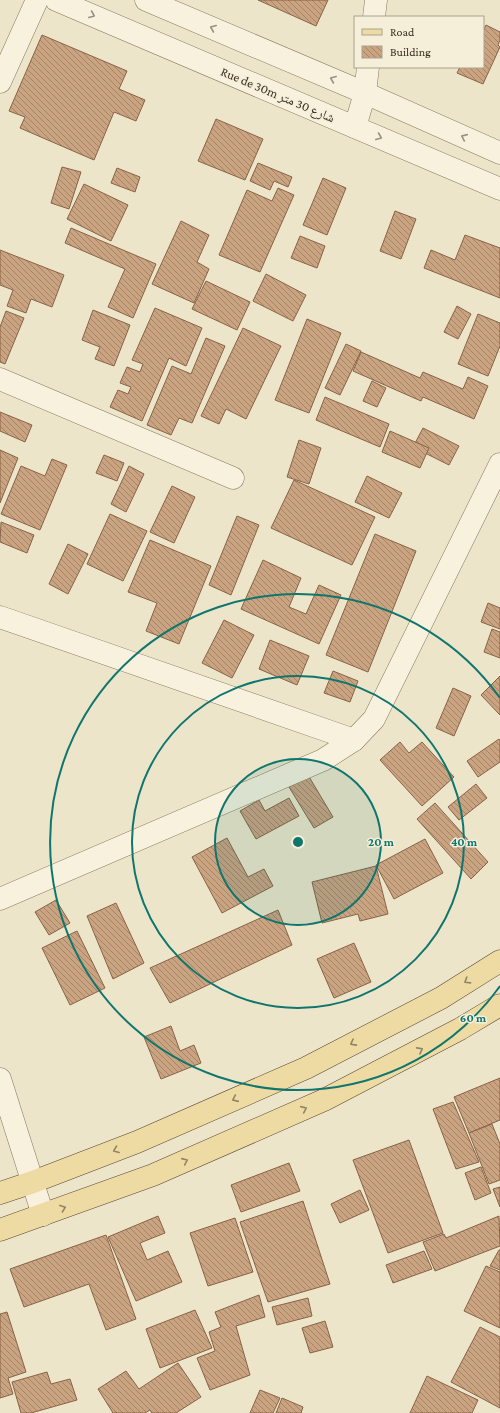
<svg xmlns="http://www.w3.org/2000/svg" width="500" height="1413" font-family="'Crimson Pro','Noto Naskh Arabic',serif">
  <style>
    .building { fill: url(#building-back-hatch); stroke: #886345 }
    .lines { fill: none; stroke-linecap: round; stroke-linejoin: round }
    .minor-casing { stroke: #8a785f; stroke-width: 23 }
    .major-casing { stroke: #584632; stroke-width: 23 }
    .minor { stroke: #f8f1dd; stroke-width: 22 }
    .major { stroke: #eedba4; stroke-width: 22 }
    .oneway { stroke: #9a907f }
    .oneway2 { stroke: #948562 }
    .ring { fill: none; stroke: #0f766e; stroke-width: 2 }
    .labels { text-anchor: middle; stroke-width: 3; stroke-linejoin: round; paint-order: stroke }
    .street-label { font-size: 13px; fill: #3b2f21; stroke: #f5eed9 }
    .centre { fill: #0f766e; stroke: #f5eed9; stroke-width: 2 }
    .ring-label { font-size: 12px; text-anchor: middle; font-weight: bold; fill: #0f766e; stroke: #f5eed9; stroke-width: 3; stroke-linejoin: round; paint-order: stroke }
  </style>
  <defs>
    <pattern id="building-back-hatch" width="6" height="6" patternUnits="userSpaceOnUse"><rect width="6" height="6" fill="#caa381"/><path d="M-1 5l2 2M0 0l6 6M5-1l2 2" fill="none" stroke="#a58569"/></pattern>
  </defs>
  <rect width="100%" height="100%" fill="#ede5ca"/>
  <g class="building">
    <polygon points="258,0 328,0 316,26"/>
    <polygon points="486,25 500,32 500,40 498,45 500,47 483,84 457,73 460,67 483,67 483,31"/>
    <polygon points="42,35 127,71 119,89 145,100 136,121 114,112 94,160 20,128 25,117 9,111"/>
    <polygon points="216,119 263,139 245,180 198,161"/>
    <polygon points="258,163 292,177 288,187 274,181 270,190 250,181"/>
    <polygon points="62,167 81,172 69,209 51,203"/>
    <polygon points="117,168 140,177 135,192 111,183"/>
    <polygon points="323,178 346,188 327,235 303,225"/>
    <polygon points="84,184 128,205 111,241 67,219"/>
    <polygon points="278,188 294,195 260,272 219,255 247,190 272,201"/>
    <polygon points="395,211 416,219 401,259 380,251"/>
    <polygon points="181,221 209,235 197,262 209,269 194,303 152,284"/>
    <polygon points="71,228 156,264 133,318 108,307 125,269 65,243"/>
    <polygon points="465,235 500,248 500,298 424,268 431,250 455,260"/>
    <polygon points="300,236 325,246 317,268 291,258"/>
    <polygon points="0,250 64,275 52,307 31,299 26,313 7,306 13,290 0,285"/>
    <polygon points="266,274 306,295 293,321 253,301"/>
    <polygon points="206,281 250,302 237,330 192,309"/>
    <polygon points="457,306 471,314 458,339 444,332"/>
    <polygon points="155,308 202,328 186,366 169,358 142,421 110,407 118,390 128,394 131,387 120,383 127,367 140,372 143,364 132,360"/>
    <polygon points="93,310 130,325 114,366 95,359 100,347 82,340"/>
    <polygon points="6,311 24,318 5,364 0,362 0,327"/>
    <polygon points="478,314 500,323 500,346 488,376 458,364"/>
    <polygon points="307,319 341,333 309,413 275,400"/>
    <polygon points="243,328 281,346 246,419 226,409 219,424 201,416"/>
    <polygon points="206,338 225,346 192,423 179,418 171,435 147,425 172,366 191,374"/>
    <polygon points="346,344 361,351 340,395 325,388"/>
    <polygon points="361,352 420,378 423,372 463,389 468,377 488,386 474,419 423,397 421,401 353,371"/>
    <polygon points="372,381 386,388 377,407 363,401"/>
    <polygon points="325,397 389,424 380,447 316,420"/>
    <polygon points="0,412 32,425 25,442 0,431"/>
    <polygon points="423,428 459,446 449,465 413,447"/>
    <polygon points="390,431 429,448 420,468 382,452"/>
    <polygon points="299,440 321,448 309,484 287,477"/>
    <polygon points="0,450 18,458 0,503"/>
    <polygon points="104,455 124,463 117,481 96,473"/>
    <polygon points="52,459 67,465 40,530 1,514 21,466 45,476"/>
    <polygon points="129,466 144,474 126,512 111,504"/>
    <polygon points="367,476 402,493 389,518 355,502"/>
    <polygon points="294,480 375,517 352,565 271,528"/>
    <polygon points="172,486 195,497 174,543 150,532"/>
    <polygon points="110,514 147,531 123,581 87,564"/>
    <polygon points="237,516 259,525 231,595 209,585"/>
    <polygon points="1,522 34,535 27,553 0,542"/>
    <polygon points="375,534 416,551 368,672 326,655"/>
    <polygon points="150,540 211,566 179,644 146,631 157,603 128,592"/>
    <polygon points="68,544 88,554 68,594 49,584"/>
    <polygon points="263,560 301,578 289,607 306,614 319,585 341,595 319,644 241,609"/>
    <polygon points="488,603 500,608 500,629 481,622"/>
    <polygon points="224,620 254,635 232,678 202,663"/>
    <polygon points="492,629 500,632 500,658 484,652"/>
    <polygon points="270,640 309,656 297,685 259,669"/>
    <polygon points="333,671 358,681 350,702 324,693"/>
    <polygon points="500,676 500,715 481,695"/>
    <polygon points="453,688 471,696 454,736 436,728"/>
    <polygon points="499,739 500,741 500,762 478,777 467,761"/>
    <polygon points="400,742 409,753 422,742 454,777 422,806 380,760"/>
    <polygon points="308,775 333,817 314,828 289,787"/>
    <polygon points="476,784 487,798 459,820 448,807"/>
    <polygon points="289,798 299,816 256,839 240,811 259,800 265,811"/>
    <polygon points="435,803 488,862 471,879 417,819"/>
    <polygon points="227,838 248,877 264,869 273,886 222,913 192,857"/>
    <polygon points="425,839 443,873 394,899 376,865"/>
    <polygon points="376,866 388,914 360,921 358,914 322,923 312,882"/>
    <polygon points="56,900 70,923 49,935 35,912"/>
    <polygon points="116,903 144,963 113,979 87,916"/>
    <polygon points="278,910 292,945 170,1003 150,968"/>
    <polygon points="77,931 105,988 70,1005 42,948"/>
    <polygon points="354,943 371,982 334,998 317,959"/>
    <polygon points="171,1026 180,1051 194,1045 201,1063 161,1079 144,1037"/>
    <polygon points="500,1078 500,1120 469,1133 454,1097"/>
    <polygon points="453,1102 479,1162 456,1169 433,1109"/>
    <polygon points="492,1124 500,1144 500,1180 489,1184 469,1133"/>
    <polygon points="409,1140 443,1233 388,1253 353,1160"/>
    <polygon points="289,1163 300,1191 241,1212 231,1185"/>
    <polygon points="481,1167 491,1193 475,1200 465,1173"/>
    <polygon points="500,1187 500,1207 493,1189"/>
    <polygon points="360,1190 369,1210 340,1223 331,1204"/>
    <polygon points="303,1201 330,1284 268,1302 240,1222"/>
    <polygon points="158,1216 165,1233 140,1243 147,1260 168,1251 182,1282 136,1301 108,1237"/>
    <polygon points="499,1216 500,1246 435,1271 423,1242 444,1234 446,1238"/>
    <polygon points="235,1218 253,1272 208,1286 190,1233"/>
    <polygon points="106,1235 136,1319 106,1330 89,1284 24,1307 10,1269"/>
    <polygon points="499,1250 500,1250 500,1270 490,1266"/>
    <polygon points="424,1251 432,1269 393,1283 386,1265"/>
    <polygon points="486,1266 500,1272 500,1328 464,1311"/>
    <polygon points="259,1295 265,1317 236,1326 250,1375 210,1390 197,1358 215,1351 209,1332 221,1327 215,1312"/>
    <polygon points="308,1298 312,1316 277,1325 272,1307"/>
    <polygon points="195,1310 212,1348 160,1368 146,1329"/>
    <polygon points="7,1312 26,1372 8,1378 13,1394 0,1398 0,1314"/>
    <polygon points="325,1321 333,1347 310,1353 302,1328"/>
    <polygon points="480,1327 500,1337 500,1408 451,1382"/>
    <polygon points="178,1363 201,1397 176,1413 152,1413 150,1410 145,1413 113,1413 98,1389 126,1371 139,1389"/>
    <polygon points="47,1372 51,1384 70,1379 77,1400 31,1413 21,1413 12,1382"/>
    <polygon points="427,1376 478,1400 472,1413 410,1413"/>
    <polygon points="260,1390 280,1398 273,1413 250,1413"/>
    <polygon points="282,1398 303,1407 301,1413 276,1413"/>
  </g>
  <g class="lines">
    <defs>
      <g id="minor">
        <polyline points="56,0 500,189"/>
        <polyline points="146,0 365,93 500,153"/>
        <polyline points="374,17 376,0"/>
        <polyline points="0,82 37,0"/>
        <polyline points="355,127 365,93 368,67"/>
        <polyline points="0,379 233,478"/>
        <polyline points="0,617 354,740"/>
        <polyline points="0,899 323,760 354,740 374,719 500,464"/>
        <polyline points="0,1079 43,1215"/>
      </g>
      <g id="major">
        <polyline points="0,1193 33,1182 137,1142 306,1068 441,998 500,961"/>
        <polyline points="0,1230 153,1175 324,1100 460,1029 500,1005"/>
      </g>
    </defs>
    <use href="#minor" class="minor-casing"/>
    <use href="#major" class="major-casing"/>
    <use href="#minor" class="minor"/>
    <use href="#major" class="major"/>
  </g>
  <defs><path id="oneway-chevron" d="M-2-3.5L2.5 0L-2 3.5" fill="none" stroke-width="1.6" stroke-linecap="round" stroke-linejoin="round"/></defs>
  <g class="oneway">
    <use href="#oneway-chevron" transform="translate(92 15) rotate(23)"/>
    <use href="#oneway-chevron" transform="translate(213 28) rotate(-157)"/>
    <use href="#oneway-chevron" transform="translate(333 79) rotate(-157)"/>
    <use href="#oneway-chevron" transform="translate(379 137) rotate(23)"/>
    <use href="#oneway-chevron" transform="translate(464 137) rotate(-156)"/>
  </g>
  <g class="oneway2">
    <use href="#oneway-chevron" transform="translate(467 981) rotate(148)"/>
    <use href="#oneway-chevron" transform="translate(353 1043) rotate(152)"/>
    <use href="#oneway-chevron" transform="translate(420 1050) rotate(-28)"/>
    <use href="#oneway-chevron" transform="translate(235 1099) rotate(156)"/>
    <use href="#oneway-chevron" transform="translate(304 1109) rotate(-24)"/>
    <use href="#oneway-chevron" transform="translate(116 1150) rotate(159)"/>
    <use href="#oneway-chevron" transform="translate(185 1161) rotate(-24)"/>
    <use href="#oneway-chevron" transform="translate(63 1208) rotate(-20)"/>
  </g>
  <circle cx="298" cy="842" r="83" fill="#0f766e" fill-opacity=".12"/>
  <g class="ring">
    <circle cx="298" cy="842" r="83"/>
    <circle cx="298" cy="842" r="166"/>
    <path d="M500 986A248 248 0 1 1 500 698"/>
  </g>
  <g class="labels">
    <g class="street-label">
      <text transform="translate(278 94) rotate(23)" y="5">Rue de 30m شارع 30 متر</text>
    </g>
  </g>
  <circle cx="298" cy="842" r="6" class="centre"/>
  <g class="ring-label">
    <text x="381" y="846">20 m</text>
    <text x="464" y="846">40 m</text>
    <text x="473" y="1022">60 m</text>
  </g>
  <rect x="354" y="16" width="130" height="52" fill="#f5eed9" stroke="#aba28f"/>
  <rect x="362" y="29" width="20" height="6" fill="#eedba4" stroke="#aba28f"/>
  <text x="390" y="36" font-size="12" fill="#3b2f21">Road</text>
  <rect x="362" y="46" width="20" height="12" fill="url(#building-back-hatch)" stroke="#aba28f"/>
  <text x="390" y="56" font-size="12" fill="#3b2f21">Building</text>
</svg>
